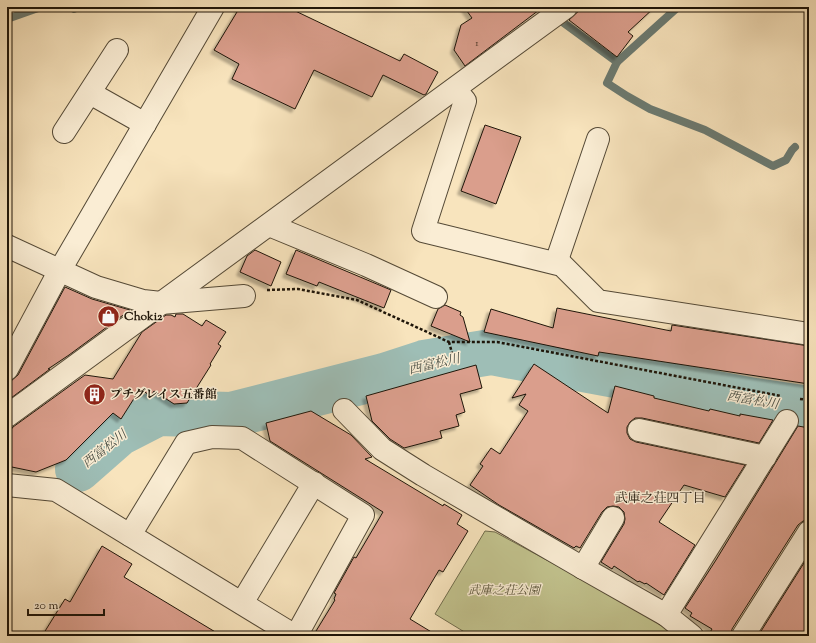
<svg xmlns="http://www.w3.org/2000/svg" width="816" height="643" font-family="'Sorts Mill Goudy','Noto Serif JP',serif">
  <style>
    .green { fill: #c2c38e; stroke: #706c4c }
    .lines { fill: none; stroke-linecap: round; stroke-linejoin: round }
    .stream { stroke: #6b7a71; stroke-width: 8 }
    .river { stroke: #9ebeb6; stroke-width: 46 }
    .building { fill: #da9e8c; stroke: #1e1509; filter: url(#shadow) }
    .minor-casing { stroke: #544936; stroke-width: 24 }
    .path { stroke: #1e1509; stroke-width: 2.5; stroke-dasharray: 3 2; stroke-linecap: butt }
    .minor { stroke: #faedd4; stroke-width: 22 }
    .labels { text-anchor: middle; stroke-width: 3; stroke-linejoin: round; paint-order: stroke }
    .number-label { font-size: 10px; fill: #4d372a }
    .poi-label { font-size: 12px; font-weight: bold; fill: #1e1509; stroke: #faedd4; text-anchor: start }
    .park-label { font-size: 12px; font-style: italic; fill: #575238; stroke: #faedd4 }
    .water-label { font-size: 13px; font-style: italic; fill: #4b5046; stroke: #faedd4 }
    .neighbourhood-label { font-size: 13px; fill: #1e1509; stroke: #faedd4 }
  </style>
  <defs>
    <filter id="shadow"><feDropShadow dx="-3.5" dy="3.5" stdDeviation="1" flood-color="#0004"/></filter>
  </defs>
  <rect width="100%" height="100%" fill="#f8e4bd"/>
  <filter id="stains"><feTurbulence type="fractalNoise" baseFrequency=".005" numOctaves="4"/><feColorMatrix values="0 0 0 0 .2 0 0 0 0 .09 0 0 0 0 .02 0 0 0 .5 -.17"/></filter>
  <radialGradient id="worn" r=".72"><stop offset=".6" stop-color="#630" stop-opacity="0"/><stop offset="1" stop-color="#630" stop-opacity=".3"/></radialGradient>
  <polygon class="green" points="485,531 495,532 657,620 676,636 471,636 435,614"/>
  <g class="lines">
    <g class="stream">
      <polyline points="71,7 74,9 78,7"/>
      <polyline points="542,7 617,62 607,83 627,96 650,109 705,130 773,166 786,160 792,150 795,147"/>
      <polyline points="7,19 41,7"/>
      <polyline points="617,62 678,7"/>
    </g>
    <polyline class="river" points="78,469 119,433 158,413 231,415 384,376 424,363 491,352 755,401 809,409"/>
  </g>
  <g class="building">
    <polygon points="240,7 287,7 400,61 404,54 438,72 426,94 424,95 383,75 372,97 314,70 295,109 232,79 239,64 214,50"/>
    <polygon points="464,7 543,7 465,66 454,50 461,25 472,18"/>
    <polygon points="583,7 655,7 628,32 633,36 617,57 569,20"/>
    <polygon points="485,125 521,137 496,204 461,191"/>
    <polygon points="255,250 281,262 271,286 240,272 247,256"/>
    <polygon points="296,250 391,290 384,308 319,282 317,286 286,274"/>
    <polygon points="65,287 92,299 130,310 69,355 48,369 50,369 7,401 7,389 12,380 18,375"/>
    <polygon points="445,305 461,312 460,315 463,317 470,342 431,326 438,309"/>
    <polygon points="557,308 671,331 672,325 809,346 809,384 599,352 598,356 484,332 491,309 553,328"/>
    <polygon points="176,314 183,314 202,326 206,320 226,332 218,344 221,346 210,364 211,365 187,403 174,404 154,391 151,396 140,389 121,419 113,413 66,460 36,472 7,466 7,435 13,427 85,375 113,379 142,332 166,315 171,315 175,317"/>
    <polygon points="534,364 608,413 615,386 654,396 654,398 709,411 710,409 740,416 740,414 773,420 759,443 642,418 635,418 630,422 627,427 627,433 630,439 636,442 745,465 725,497 684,485 659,522 695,545 664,595 646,583 645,584 639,581 638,582 614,566 612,569 601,562 624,524 625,519 624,512 619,507 613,506 607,507 602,512 580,548 576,546 574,548 499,505 470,485 483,466 480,464 491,448 500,454 528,411 519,405 526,394 512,398"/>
    <polygon points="476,365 482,388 460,394 465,412 456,415 459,426 440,431 442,438 404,448 390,439 372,421 366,396"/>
    <polygon points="311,411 351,435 372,457 365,459 443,506 444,504 462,515 457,524 468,531 443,572 439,570 410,619 438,636 313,636 335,600 334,599 336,594 334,593 354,557 356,558 383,512 270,441 266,423"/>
    <polygon points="798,426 809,428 809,520 803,521 798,525 732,629 731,636 708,636 712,629 690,616 692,613 685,608 716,560"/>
    <polygon points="102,546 132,564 124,577 222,636 42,636 65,599 70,602"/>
    <polygon points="809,555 809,636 758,636"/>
  </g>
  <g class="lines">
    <defs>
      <g id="minor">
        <polyline points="455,89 465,101 423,231 562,265 598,301 809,334"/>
        <polyline points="90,93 145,124"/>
        <polyline points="64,132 117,50"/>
        <polyline points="269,225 366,265 436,297"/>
        <polyline points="7,246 96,287 143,301 161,303 244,296"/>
        <polyline points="556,263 598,139"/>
        <polyline points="7,369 60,270 213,7"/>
        <polyline points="344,410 382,449 423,475 583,568 666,615 692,636"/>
        <polyline points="7,416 566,7"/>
        <polyline points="639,430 765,457"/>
        <polyline points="7,485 56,490 295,636"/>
        <polyline points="130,535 186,443 212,437 242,438 363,515 296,636"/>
        <polyline points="583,568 613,518"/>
        <polyline points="242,603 314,483"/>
        <polyline points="666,615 787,421"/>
        <polyline points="743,636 809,532"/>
      </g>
    </defs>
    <use href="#minor" class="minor-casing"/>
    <g class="path">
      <polyline points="267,290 298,289 357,300 449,342 497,342 781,396"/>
      <polyline points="449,342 455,364"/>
      <polyline points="800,399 809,400"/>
    </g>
    <use href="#minor" class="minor"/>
  </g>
  <defs>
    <symbol id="shop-disc" viewBox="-11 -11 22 22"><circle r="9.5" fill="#8f2418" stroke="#faedd4"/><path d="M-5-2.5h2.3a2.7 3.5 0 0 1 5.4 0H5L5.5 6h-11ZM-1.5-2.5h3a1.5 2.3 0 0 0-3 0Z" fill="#fff"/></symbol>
    <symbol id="building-disc" viewBox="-11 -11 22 22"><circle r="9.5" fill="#8f2418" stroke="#faedd4"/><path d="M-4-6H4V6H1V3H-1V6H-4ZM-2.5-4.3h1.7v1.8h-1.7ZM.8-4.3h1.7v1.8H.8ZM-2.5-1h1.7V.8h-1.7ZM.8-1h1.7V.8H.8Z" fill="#fff"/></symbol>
  </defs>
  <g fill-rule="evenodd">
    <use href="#shop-disc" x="96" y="304" width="25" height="25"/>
    <use href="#building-disc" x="82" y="382" width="25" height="25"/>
  </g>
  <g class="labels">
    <g class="number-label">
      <text x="477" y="46">1</text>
    </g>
    <g class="poi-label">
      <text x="124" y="320">Choki2</text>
      <text x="110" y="398">プチグレイス五番館</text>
    </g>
    <g class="park-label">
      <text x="504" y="594">武庫之荘公園</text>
    </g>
    <g class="water-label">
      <text transform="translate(434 363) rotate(-13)" y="5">西富松川</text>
      <text transform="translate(753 399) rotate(10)" y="5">西富松川</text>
      <text transform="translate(104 448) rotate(-38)" y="5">西富松川</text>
    </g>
    <g class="neighbourhood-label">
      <text x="660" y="502">武庫之荘四丁目</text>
    </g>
  </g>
  <rect width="816" height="643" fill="none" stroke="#f8e4bd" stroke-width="24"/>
  <rect x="8" y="8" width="800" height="627" fill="none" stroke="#1e1509" stroke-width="2"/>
  <rect x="12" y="12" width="792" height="619" fill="none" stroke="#1e1509"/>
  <path d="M28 609v6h76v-6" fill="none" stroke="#1e1509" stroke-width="2"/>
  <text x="34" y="609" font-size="12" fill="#1e1509" stroke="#faedd4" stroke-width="3" paint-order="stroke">20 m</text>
  <rect width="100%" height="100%" filter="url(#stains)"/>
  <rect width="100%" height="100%" fill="url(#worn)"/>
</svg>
